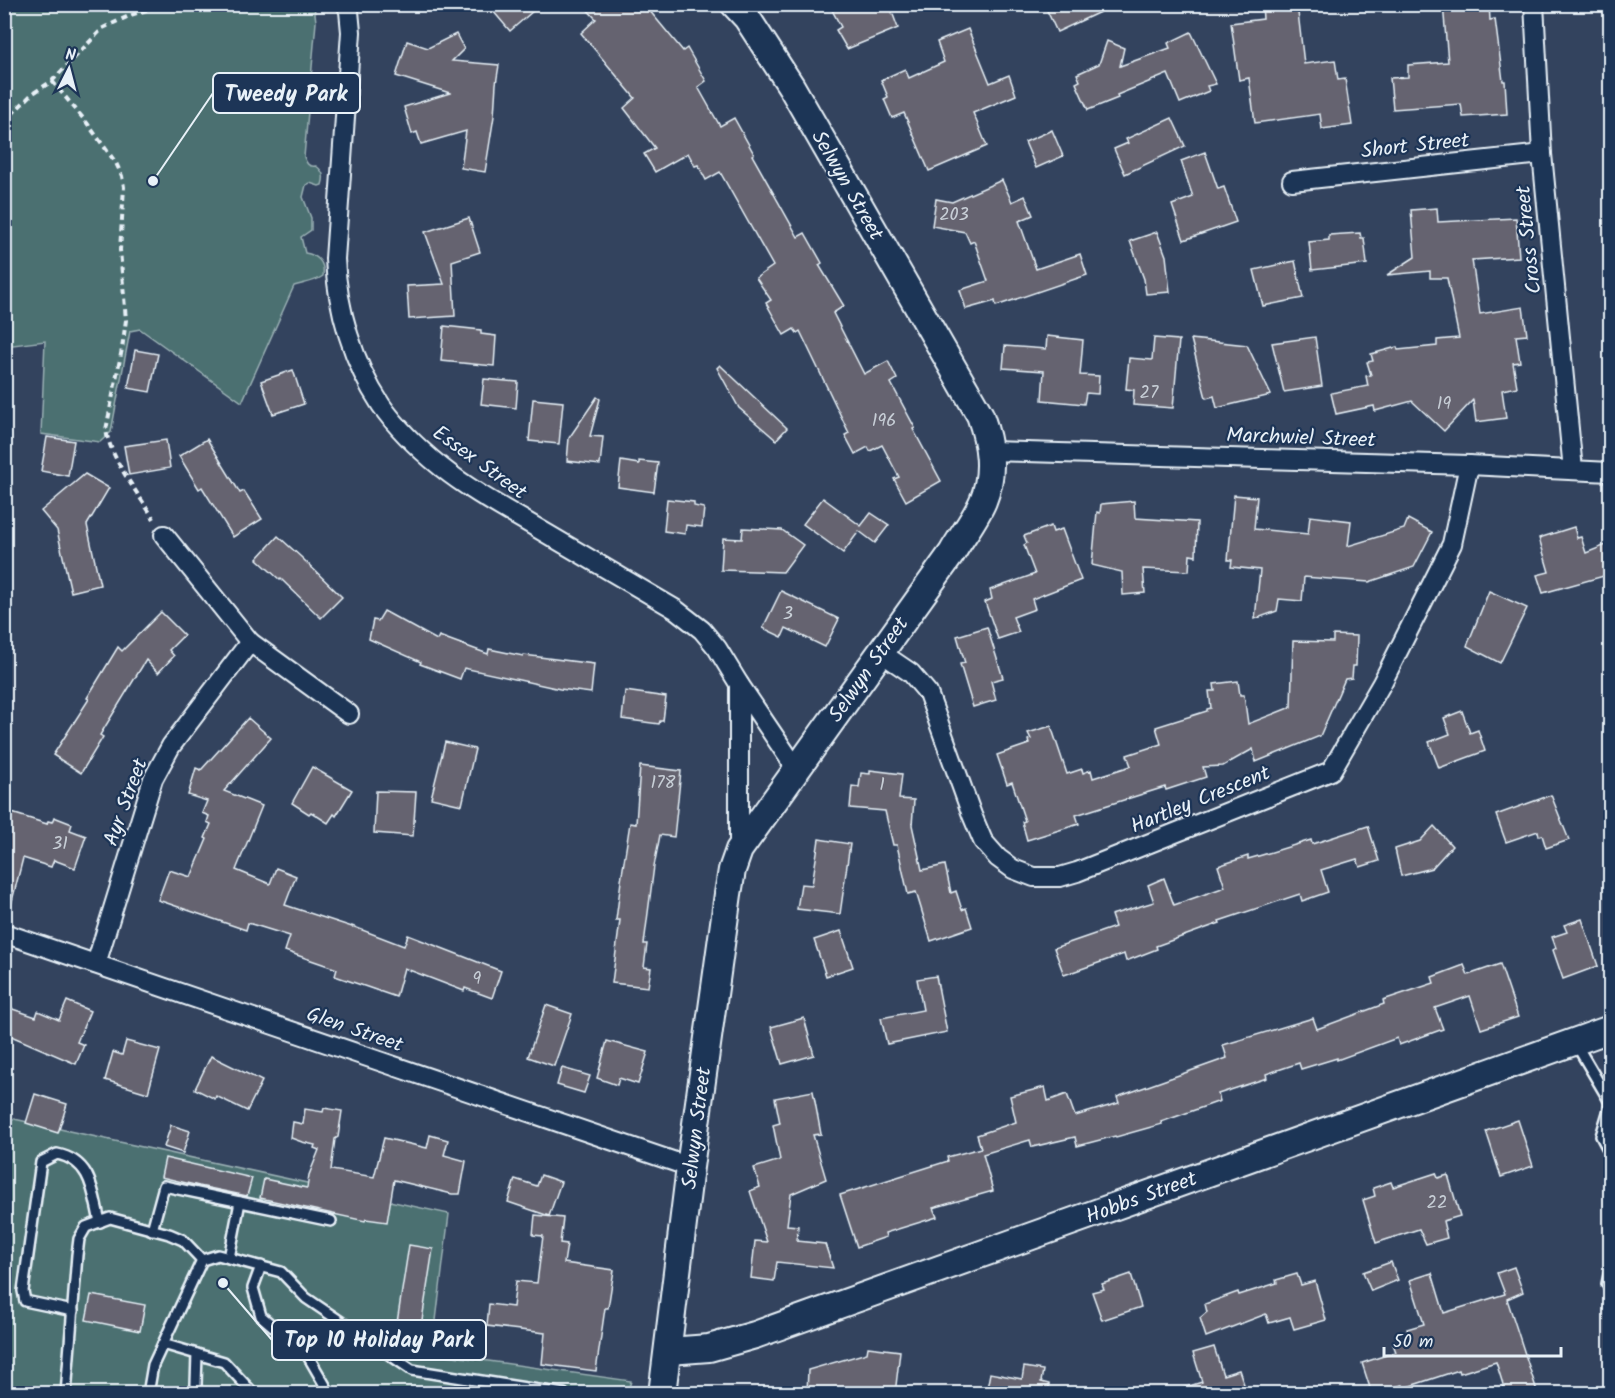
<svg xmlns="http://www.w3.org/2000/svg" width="1615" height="1398" font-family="Kalam,sans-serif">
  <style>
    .green { fill: #4b6f71; stroke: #9ab0b4; stroke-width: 1.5 }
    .building { fill: #65646f; stroke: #e8f1f8; stroke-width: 1.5 }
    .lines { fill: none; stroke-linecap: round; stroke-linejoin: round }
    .lane-casing { stroke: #e8f1f8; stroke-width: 14 }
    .street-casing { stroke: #e8f1f8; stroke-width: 22 }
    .secondary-casing { stroke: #e8f1f8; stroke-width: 30 }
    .path { stroke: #e8f1f8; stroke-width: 4; stroke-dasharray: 6 4.5; stroke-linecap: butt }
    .lane { stroke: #1d3557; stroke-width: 9 }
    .street { stroke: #1d3557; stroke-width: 18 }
    .secondary { stroke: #1d3557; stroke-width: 26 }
    .labels { text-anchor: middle; stroke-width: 4.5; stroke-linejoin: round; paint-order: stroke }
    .number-label { font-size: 18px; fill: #c7ced6 }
    .street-label { font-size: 21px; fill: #e8f1f8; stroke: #1d3557 }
    .leader { fill: none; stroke: #e8f1f8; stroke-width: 2 }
    .callout-dot { fill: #e8f1f8; stroke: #1d3557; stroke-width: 2 }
    .callout { fill: #1d3557; stroke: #e8f1f8; stroke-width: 2 }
    .callout-label { font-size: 22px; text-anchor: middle; font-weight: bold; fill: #e8f1f8 }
  </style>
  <rect width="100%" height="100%" fill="#33435e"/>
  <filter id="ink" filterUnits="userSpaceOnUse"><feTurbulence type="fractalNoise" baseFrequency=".0167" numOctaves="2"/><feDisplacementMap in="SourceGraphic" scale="12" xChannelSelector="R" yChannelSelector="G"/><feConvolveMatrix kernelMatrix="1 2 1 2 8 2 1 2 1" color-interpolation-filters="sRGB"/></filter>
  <g filter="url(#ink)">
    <g class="green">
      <path d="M4,5h310l2,17 -12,135c3,7 4,10 12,9 7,5 9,10 6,19l-3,1 -9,-3 -4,2 -3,12 8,21v12l-10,7 4,16c13,2 20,10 18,23 -8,6 -19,7 -29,10l-52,116 -102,-73 -10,2 -19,101 -11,10 -59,-8 4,-93 -40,5z"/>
      <polygon points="5,1117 449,1214 432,1353 631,1381 627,1394 5,1394"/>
    </g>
    <g class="building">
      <polygon points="487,4 541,4 510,31"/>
      <polygon points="582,4 644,4 683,51 687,48 706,81 698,87 720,126 734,118 754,154 752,155 798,237 805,233 822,263 819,265 844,306 833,313 864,374 888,361 897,379 891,383 915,428 913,429 941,481 906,501 894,479 899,477 882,445 870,451 868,447 855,454 845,435 849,433 800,331 797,333 794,329 784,335 766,303 771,300 756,278 773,266 720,172 706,180 698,165 695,166 688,153 655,172 644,154 655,148 624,108 635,98 581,33 596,19"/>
      <polygon points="846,4 889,4 898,28 847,49 836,30 841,27 832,10"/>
      <polygon points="1044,4 1117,4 1057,32"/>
      <polygon points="1262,4 1297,4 1304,64 1335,60 1338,80 1345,79 1352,125 1322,129 1320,114 1255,123 1249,78 1239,80 1231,23 1263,19"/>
      <polygon points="1443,4 1489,4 1490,20 1495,19 1503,81 1505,81 1507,114 1463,117 1461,104 1393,109 1390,78 1408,77 1408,65 1448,62"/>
      <polygon points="968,29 990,83 1009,75 1016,95 973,113 987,146 929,171 904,113 892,118 884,99 888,97 881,80 905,69 909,78 944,62 937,42"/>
      <polygon points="1191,32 1216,84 1207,86 1209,91 1180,103 1168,74 1117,95 1118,98 1088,110 1076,83 1080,81 1077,74 1099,64 1107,41 1124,48 1120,66 1170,48 1168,43"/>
      <polygon points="456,34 464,49 452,61 499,65 496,84 494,116 485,172 461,168 466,131 421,144 417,132 412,134 404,107 450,93 396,76 407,41 428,48"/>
      <polygon points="1172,118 1185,146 1125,174 1114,149 1128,143 1126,139"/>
      <polygon points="1052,130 1063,156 1036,168 1025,142"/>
      <polygon points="1205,152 1218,189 1224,187 1236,222 1184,240 1172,205 1193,197 1181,161"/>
      <polygon points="1002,180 1012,202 1025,196 1033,215 1019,221 1036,269 1080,254 1087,275 996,306 995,301 966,309 960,290 988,281 974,241 970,243 965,232 932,226 936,199 952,202"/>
      <polygon points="1437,208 1438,222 1516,218 1519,257 1472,260 1480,314 1523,307 1527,335 1516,336 1520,362 1513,363 1517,387 1502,390 1506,418 1476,422 1473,400 1444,431 1412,401 1375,411 1374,406 1336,414 1331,393 1368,386 1366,376 1371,375 1367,362 1373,361 1371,354 1397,347 1398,350 1437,346 1437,340 1459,338 1447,278 1430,278 1430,271 1387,275 1415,257 1411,210"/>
      <polygon points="469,218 480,252 452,261 455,316 409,319 407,286 444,284 425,232"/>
      <polygon points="1157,232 1166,256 1170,292 1146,294 1144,279 1130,241"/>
      <polygon points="1360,233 1361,238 1364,238 1367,264 1312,270 1309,242 1329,240 1329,235"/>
      <polygon points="1295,261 1303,298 1263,306 1254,270"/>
      <polygon points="444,326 481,330 481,334 496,336 494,366 441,361"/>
      <polygon points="1047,336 1083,340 1080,375 1099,376 1098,394 1086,393 1084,404 1042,400 1044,371 1003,368 1005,346 1046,349"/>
      <polygon points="1315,337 1322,386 1284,392 1272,343"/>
      <polygon points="1154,338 1179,340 1173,408 1133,405 1134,390 1126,389 1129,358 1152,360"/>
      <polygon points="1191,339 1247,345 1271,395 1217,408 1214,396 1206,398"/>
      <polygon points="135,350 158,354 150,392 128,388"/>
      <polygon points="720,365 787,428 776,440 739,408 717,368"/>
      <polygon points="293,370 304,404 273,414 261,381"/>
      <polygon points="484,379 518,382 516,408 481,404"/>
      <polygon points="597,397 600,399 590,436 603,437 600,465 567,461 569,438"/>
      <polygon points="533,399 563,402 559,444 529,441"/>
      <polygon points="47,437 74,441 68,476 41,471"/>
      <polygon points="207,439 240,493 244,491 262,519 233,537 202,487 199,489 179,456"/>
      <polygon points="166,440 170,468 129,475 124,446"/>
      <polygon points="621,461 639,464 639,461 658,463 654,492 618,487"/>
      <polygon points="85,474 109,488 87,525 100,585 71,592 57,530 41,511"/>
      <polygon points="1234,495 1257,497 1254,529 1308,534 1310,516 1351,521 1348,546 1404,529 1408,519 1432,532 1414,567 1369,582 1304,577 1302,601 1279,599 1277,611 1255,619 1260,570 1231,567 1232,560 1228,560"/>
      <polygon points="823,498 861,526 871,513 889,525 875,543 859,531 843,553 803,524"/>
      <polygon points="667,499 694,502 694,506 704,508 702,527 686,525 685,534 664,531"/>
      <polygon points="1134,501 1135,518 1197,522 1196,556 1190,555 1189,571 1143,569 1145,593 1123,595 1122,572 1092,565 1097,512 1100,513 1101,504"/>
      <polygon points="1051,526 1053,532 1062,529 1081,580 1032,599 1035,609 1013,617 1019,632 998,639 985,602 992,599 990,590 1035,574 1024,545 1027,543 1024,536"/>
      <polygon points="1574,527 1577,538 1581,537 1586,553 1611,543 1611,574 1543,593 1537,575 1549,572 1539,538"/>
      <polygon points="743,528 782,530 803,545 783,572 721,570 723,538 742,539"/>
      <polygon points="278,536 301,557 342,597 321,618 281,579 280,580 257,559"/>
      <polygon points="781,591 839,619 825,647 786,628 782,637 763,628"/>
      <polygon points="1489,591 1527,608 1500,663 1467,646"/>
      <polygon points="384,611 437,640 439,636 488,654 489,649 523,656 524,655 594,664 591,693 560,689 464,668 460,679 420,664 421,662 369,639 373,620 378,621"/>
      <polygon points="161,612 184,635 169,650 174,656 158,673 146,660 100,735 103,737 81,773 53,755 89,699 87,698 118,647 122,651"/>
      <polygon points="987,627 1003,678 991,681 996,700 973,707 960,664 965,663 957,636"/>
      <polygon points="1333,635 1357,636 1356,666 1353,666 1352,678 1345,679 1320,736 1256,762 1253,749 1223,766 1203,767 1206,777 1166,790 1165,787 1076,815 1079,824 1027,840 1022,822 1025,821 1012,782 1007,784 997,755 1029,744 1028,740 1031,739 1028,733 1051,726 1067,774 1082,769 1083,773 1091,770 1093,778 1131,766 1127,755 1161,744 1156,727 1207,711 1207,709 1211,708 1209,691 1215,691 1214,684 1238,681 1240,695 1244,695 1248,724 1291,707 1293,641 1333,642"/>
      <polygon points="625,691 666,697 663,721 660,721 659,724 622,719"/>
      <polygon points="1462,711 1470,733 1478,730 1485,751 1439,768 1429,742 1450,734 1444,718"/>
      <polygon points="248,718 271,738 224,791 262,806 236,870 270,884 276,868 296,876 285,905 352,927 352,926 404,946 408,935 501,971 492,998 465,988 464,991 404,968 396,997 335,976 337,969 285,951 290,936 248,923 246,930 158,900 169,870 191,877 207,839 205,838 211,824 207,822 209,816 202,813 207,801 188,795 196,768 201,770"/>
      <polygon points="445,742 475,749 462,805 431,798"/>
      <polygon points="640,766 681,771 674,837 660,835 654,866 644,944 647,944 644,967 651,968 648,987 612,983 620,920 616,920 621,881 630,823 636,824"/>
      <polygon points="312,767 352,790 336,816 334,814 328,823 311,812 309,814 292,803"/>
      <polygon points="870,770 902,774 899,799 914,800 912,825 922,870 945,865 951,893 956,891 962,910 966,908 972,927 931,941 916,892 908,894 897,845 893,845 885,811 850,808 852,786 859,787 861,773 870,774"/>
      <polygon points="376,791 416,792 413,836 374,833"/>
      <polygon points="1551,795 1569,840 1546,848 1542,835 1539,836 1538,831 1506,842 1496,815"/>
      <polygon points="12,813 47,824 48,821 52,822 54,817 72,824 70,830 86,836 75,868 54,860 51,867 23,858 11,905 4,904 4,819 9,821"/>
      <polygon points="1368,826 1379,861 1360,867 1357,859 1321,870 1328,892 1302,901 1300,894 1219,921 1220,923 1156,946 1157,949 1126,961 1124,954 1064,975 1054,948 1115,927 1111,915 1154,902 1148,885 1164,878 1174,905 1225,887 1218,866 1248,856 1248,859 1262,855 1311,840 1312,844"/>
      <polygon points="1434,826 1452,846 1432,868 1401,876 1395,849 1420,841"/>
      <polygon points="819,839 850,844 840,914 797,909 801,884 812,885"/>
      <polygon points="1582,919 1598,966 1563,979 1553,950 1556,948 1552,937 1567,932 1564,925"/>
      <polygon points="841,931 853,967 826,976 814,940"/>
      <polygon points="1500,964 1518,1017 1481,1029 1470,996 1435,1008 1443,1029 1399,1045 1397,1038 1337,1060 1337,1058 1301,1069 1299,1063 1266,1074 1267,1078 1218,1094 1220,1101 1161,1122 1162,1124 1116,1137 1115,1136 1077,1146 1075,1137 1032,1147 1030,1140 983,1154 993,1191 933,1208 937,1217 885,1233 886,1237 857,1247 840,1195 948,1161 947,1157 981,1148 977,1135 1016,1122 1010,1096 1045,1087 1048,1101 1067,1094 1075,1116 1119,1103 1117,1097 1227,1058 1223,1045 1313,1018 1317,1029 1384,1004 1383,1000 1434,983 1432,977 1464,965 1468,975"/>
      <polygon points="936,976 947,1032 887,1044 881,1018 923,1010 917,979"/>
      <polygon points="67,1001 90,1011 77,1042 84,1045 76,1064 4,1033 4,1006 36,1017 38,1011 59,1020"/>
      <polygon points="546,1005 572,1014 554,1066 528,1057"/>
      <polygon points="804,1018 814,1055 782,1064 771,1027"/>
      <polygon points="126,1041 160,1050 148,1093 105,1080 113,1052 122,1055"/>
      <polygon points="607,1041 648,1052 638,1084 619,1078 617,1085 597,1078"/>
      <polygon points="211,1056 262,1081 247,1111 216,1096 215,1099 195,1089"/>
      <polygon points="562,1068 590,1076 584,1093 557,1085"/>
      <polygon points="813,1091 821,1134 813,1135 826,1179 791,1194 787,1225 798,1226 797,1241 825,1244 833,1268 777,1262 774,1281 751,1278 755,1241 767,1242 750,1191 760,1187 754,1168 780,1160 773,1125 780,1123 775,1098"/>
      <polygon points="35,1094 67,1104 58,1133 26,1123"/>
      <polygon points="324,1108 342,1111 338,1137 335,1139 331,1170 374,1177 384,1138 427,1148 430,1135 448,1140 444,1155 466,1161 460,1194 452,1194 394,1180 387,1222 366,1219 365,1221 260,1198 264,1179 307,1188 309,1175 319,1150 314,1148 315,1145 302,1142 291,1138 293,1122 303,1124 305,1109 323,1112"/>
      <polygon points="1518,1120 1533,1166 1501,1177 1486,1131"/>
      <polygon points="171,1125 190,1131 183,1153 164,1147"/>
      <polygon points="165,1158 252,1178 247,1196 199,1186 161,1177"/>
      <polygon points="1436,1173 1438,1178 1448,1175 1460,1216 1443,1221 1447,1238 1426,1244 1419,1229 1376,1243 1363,1200 1375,1196 1373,1188 1391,1182 1393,1187"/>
      <polygon points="541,1175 561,1182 549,1216 508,1202 515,1179 537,1186"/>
      <polygon points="535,1215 563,1218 560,1243 567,1244 564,1263 614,1270 608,1308 605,1308 596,1371 542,1364 545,1333 487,1326 489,1304 513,1307 516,1281 537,1283 543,1236 533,1235"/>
      <polygon points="409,1245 433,1249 418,1346 394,1342"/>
      <polygon points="1391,1262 1398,1280 1371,1291 1363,1272"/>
      <polygon points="1514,1267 1523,1292 1507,1299 1538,1394 1506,1394 1496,1362 1460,1373 1459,1370 1404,1388 1402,1385 1372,1394 1362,1363 1396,1352 1393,1344 1410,1338 1407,1329 1424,1324 1410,1280 1432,1273 1444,1313 1505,1294 1497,1273"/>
      <polygon points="1131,1274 1141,1307 1102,1320 1092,1292 1104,1289 1102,1284"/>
      <polygon points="1297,1274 1301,1285 1315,1281 1326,1320 1294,1329 1290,1317 1269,1323 1266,1314 1206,1337 1200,1318 1207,1312 1205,1304 1238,1292 1239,1295 1277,1283 1276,1280"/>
      <polygon points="91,1295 145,1305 140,1331 86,1320"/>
      <polygon points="868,1347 900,1351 895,1394 807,1393 808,1370 867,1353"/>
      <polygon points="1214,1347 1223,1375 1239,1370 1246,1390 1235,1394 1178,1394 1177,1390 1202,1382 1193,1353"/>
      <polygon points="1024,1367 1043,1370 1041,1382 1049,1384 1049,1394 986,1394 990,1373 1022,1379"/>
    </g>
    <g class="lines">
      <defs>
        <g id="lane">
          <polyline points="1576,1044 1610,1102"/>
          <polyline points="1610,1106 1601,1136 1610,1153"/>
          <polyline points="152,1230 164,1186 331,1221"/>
          <polyline points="229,1258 240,1202"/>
          <polyline points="261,1266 253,1288 261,1316 308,1356 330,1394"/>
          <polyline points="1610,1270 1607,1284 1610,1289"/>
          <path d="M73,1311l-48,-10 -2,-10 18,-129 16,-8c35,7 36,38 43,68"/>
          <polyline points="163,1344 224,1362 254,1394"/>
          <polyline points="197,1354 196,1384 197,1394"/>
          <polyline points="66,1394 77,1255 79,1239 86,1227 110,1218 169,1234 183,1240 202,1260"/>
          <polyline points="148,1394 153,1365 202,1260 218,1255 281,1272 306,1298 412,1370 564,1394"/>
        </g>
        <g id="street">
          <path d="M346,4l3,7 2,21 -16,227c2,49 18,104 46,146 16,23 39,45 60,62 30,24 64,42 96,61 46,27 92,54 138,81l27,21 15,18 22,36 58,86"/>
          <polyline points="1534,4 1542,154 1573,470"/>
          <polyline points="1292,181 1542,154"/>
          <polyline points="990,451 1469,465 1610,472"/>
          <polyline points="164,535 250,642"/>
          <polyline points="880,652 911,673 928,693 972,815 983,841 998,858 1013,869 1034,877 1060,877 1077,872 1331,771 1382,683 1452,544 1469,465"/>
          <polyline points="739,850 739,684"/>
          <polyline points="4,933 690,1167"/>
          <polyline points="96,964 153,779 171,746 250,642 349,714"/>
        </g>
        <g id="secondary">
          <polyline points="669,1351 709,1348 755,1335 1610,1029"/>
          <path d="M662,1394l28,-227 38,-273 4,-24 7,-20 213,-297c9,-16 24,-35 31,-52 12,-29 7,-58 -3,-86l-189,-329 -44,-68 -13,-14"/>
        </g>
      </defs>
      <use href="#lane" class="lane-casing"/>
      <use href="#street" class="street-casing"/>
      <use href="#secondary" class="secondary-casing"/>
      <g class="path">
        <path d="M52,81l35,42 29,40 6,13 2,11 -4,63 6,70 -4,29 -16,81c5,30 32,63 48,89"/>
        <polyline points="4,122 32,94 52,81 103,28 131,15 165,4"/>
      </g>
      <use href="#lane" class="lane"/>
      <use href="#street" class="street"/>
      <use href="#secondary" class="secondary"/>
    </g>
  </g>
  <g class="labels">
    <g class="number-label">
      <text x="954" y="220">203</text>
      <text x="1149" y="398">27</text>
      <text x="1444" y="409">19</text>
      <text x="884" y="426">196</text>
      <text x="788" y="619">3</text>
      <text x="663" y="788">178</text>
      <text x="882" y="790">1</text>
      <text x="60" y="849">31</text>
      <text x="477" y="984">9</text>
      <text x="1437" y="1208">22</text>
    </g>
    <g class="street-label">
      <text transform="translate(1415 145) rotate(-6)" y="7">Short Street</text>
      <text transform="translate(848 185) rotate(60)" y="7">Selwyn Street</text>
      <text transform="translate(1528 240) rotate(-96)" y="7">Cross Street</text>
      <text transform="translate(1301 437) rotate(2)" y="7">Marchwiel Street</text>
      <text transform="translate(480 462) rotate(36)" y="7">Essex Street</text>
      <text transform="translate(868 669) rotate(-55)" y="7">Selwyn Street</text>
      <text transform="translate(1200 799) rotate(-22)" y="7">Hartley Crescent</text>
      <text transform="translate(125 802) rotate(-70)" y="7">Ayr Street</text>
      <text transform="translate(355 1029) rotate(19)" y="7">Glen Street</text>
      <text transform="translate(696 1128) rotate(-83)" y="7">Selwyn Street</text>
      <text transform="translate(1141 1197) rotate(-20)" y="7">Hobbs Street</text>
    </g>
  </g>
  <path class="leader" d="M153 181L213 93M223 1283L272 1340"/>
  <g class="callout-dot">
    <circle cx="153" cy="181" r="6"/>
    <circle cx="223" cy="1283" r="6"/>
  </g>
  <g class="callout">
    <rect x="213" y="73" width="147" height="40" rx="6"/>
    <rect x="272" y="1320" width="214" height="40" rx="6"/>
  </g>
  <g class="callout-label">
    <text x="286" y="101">Tweedy Park</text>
    <text x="379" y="1347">Top 10 Holiday Park</text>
  </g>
  <rect width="1615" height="1398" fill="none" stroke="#1d3557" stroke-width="24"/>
  <rect x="12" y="12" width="1591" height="1374" fill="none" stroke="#e8f1f8" stroke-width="2" filter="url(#ink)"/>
  <g transform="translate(69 69) rotate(6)" stroke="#1d3557" stroke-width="4.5" paint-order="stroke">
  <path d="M0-4.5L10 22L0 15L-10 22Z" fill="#e8f1f8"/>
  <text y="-9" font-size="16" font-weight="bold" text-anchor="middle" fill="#e8f1f8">N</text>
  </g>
  <path d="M1384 1347v9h177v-9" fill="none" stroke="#e8f1f8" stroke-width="3"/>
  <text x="1393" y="1347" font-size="18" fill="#e8f1f8" stroke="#1d3557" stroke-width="4.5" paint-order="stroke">50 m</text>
</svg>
